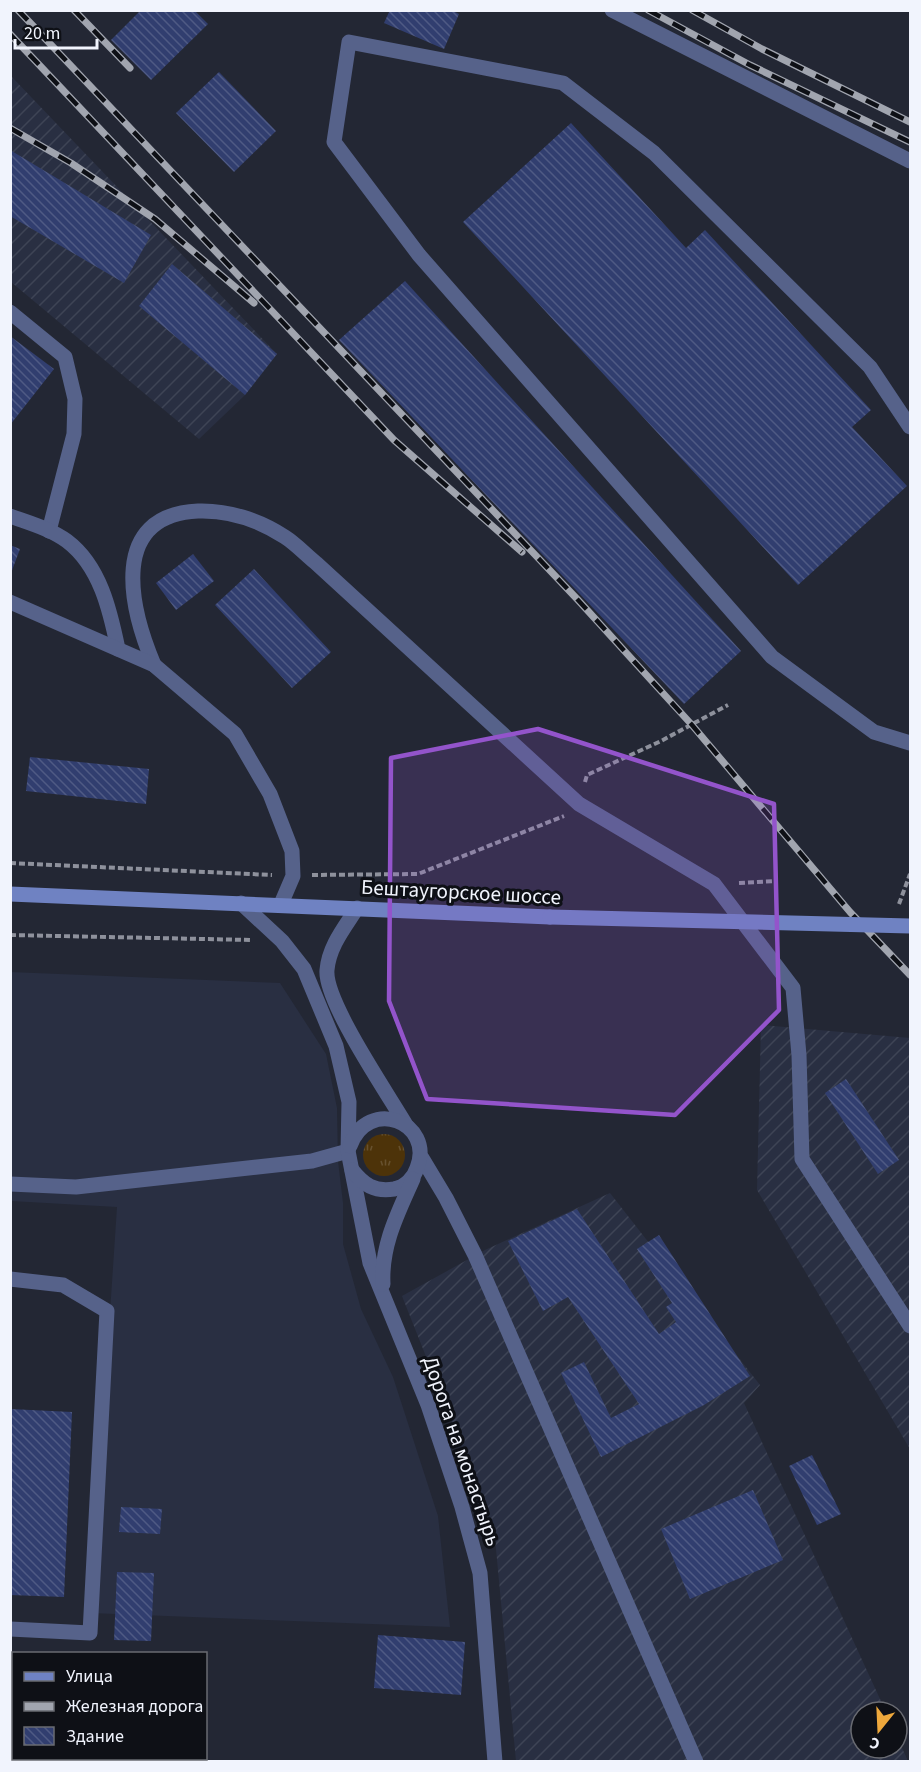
<svg xmlns="http://www.w3.org/2000/svg" width="921" height="1772" font-family="'Source Sans 3',sans-serif">
  <style>
    .built { fill: #292f42 }
    .industrial { fill: url(#industrial-furrows) }
    .grass { fill: url(#grass-tufts) }
    .building { fill: url(#building-back-hatch) }
    .lines { fill: none; stroke-linecap: round; stroke-linejoin: round }
    .path { stroke: #8e919c; stroke-width: 4; stroke-dasharray: 6 3; stroke-linecap: butt }
    .service { stroke: #56628a; stroke-width: 15 }
    .minor { stroke: #56628a; stroke-width: 15 }
    .secondary { stroke: #6f82c2; stroke-width: 15 }
    .rail-casing { stroke: #a1a5af; stroke-width: 7 }
    .rail { stroke: #0e1016; stroke-width: 4.5; stroke-dasharray: 14; stroke-linecap: butt }
    .secondary-bridge { stroke: #6f82c2; stroke-width: 15 }
    .marked { fill: #9354cb; fill-opacity: 0.2; stroke: #9354cb; stroke-width: 4.5; stroke-linejoin: round }
    .labels { text-anchor: middle; stroke-width: 6; stroke-linejoin: round; paint-order: stroke }
    .street-label { font-size: 21px; fill: #f1f4fd; stroke: #0e1016 }
  </style>
  <defs>
    <pattern id="industrial-furrows" width="10" height="10" patternUnits="userSpaceOnUse" patternTransform="scale(1.5)"><rect width="10" height="10" fill="#292f42"/><path d="M-1 1l2-2M0 10L10 0M9 11l2-2" fill="none" stroke="#3e4455"/></pattern>
    <pattern id="grass-tufts" width="24" height="20" patternUnits="userSpaceOnUse" patternTransform="scale(1.5)"><rect width="24" height="20" fill="#4d3309"/><path d="M3 7l-1-3M5 7V3M7 7l1-3M15 17l-1-3M17 17v-4M19 17l1-3" fill="none" stroke="#67512e"/></pattern>
    <pattern id="building-back-hatch" width="6" height="6" patternUnits="userSpaceOnUse" patternTransform="scale(1.5)"><rect width="6" height="6" fill="#313e6f"/><path d="M-1 5l2 2M0 0l6 6M5-1l2 2" fill="none" stroke="#4f5a84"/></pattern>
  </defs>
  <rect width="100%" height="100%" fill="#232734"/>
  <polygon class="built" points="10,972 280,983 326,1054 337,1108 338,1161 343,1203 343,1244 361,1309 393,1377 438,1516 450,1627 90,1613 117,1207 11,1201"/>
  <g class="industrial">
    <polygon points="10,75 277,354 245,395 199,439 11,282"/>
    <polygon points="761,1025 910,1038 910,1449 757,1190"/>
    <polygon points="610,1193 760,1385 744,1403 886,1712 861,1712 861,1748 897,1748 897,1737 908,1761 516,1761 494,1528 402,1296 485,1250"/>
  </g>
  <circle class="grass" cx="384" cy="1155" r="21"/>
  <g class="building">
    <polygon points="141,10 194,10 208,24 151,80 111,40"/>
    <polygon points="390,10 451,10 459,14 444,49 384,23"/>
    <polygon points="219,72 276,131 234,172 176,113"/>
    <polygon points="571,123 686,248 705,230 871,410 852,427 907,486 798,585 463,222"/>
    <polygon points="10,150 151,235 124,283 10,216"/>
    <polygon points="172,264 277,354 245,395 139,306"/>
    <polygon points="405,281 741,651 684,704 339,340"/>
    <polygon points="10,336 54,369 10,425"/>
    <polygon points="10,545 20,549 11,573 10,573"/>
    <polygon points="193,554 214,581 176,610 156,583"/>
    <polygon points="254,569 331,652 292,688 215,605"/>
    <polygon points="30,757 149,769 146,804 26,791"/>
    <polygon points="846,1079 899,1160 878,1174 825,1093"/>
    <polygon points="577,1209 659,1334 676,1322 666,1307 672,1303 637,1249 659,1235 750,1376 704,1405 601,1457 561,1373 584,1362 611,1418 639,1404 568,1297 543,1311 508,1241"/>
    <polygon points="10,1409 72,1412 64,1597 10,1595"/>
    <polygon points="812,1455 841,1514 817,1525 789,1466"/>
    <polygon points="753,1490 783,1560 690,1599 661,1529"/>
    <polygon points="121,1507 162,1509 160,1534 119,1532"/>
    <polygon points="117,1572 154,1573 151,1641 114,1640"/>
    <polygon points="378,1635 465,1642 461,1695 374,1688"/>
    <polygon points="10,1747 14,1747 14,1758 72,1758 72,1762 10,1762"/>
  </g>
  <g class="lines">
    <g class="path">
      <polyline points="585,782 587,775 661,741 728,705"/>
      <polyline points="10,863 272,875"/>
      <polyline points="312,875 418,874 564,816"/>
      <polyline points="739,883 777,881"/>
      <polyline points="899,904 910,874"/>
      <polyline points="10,935 250,940"/>
    </g>
    <g class="service">
      <polyline points="612,10 910,161"/>
      <polyline points="10,312 65,357 75,399 74,434 49,531"/>
      <polyline points="910,427 870,367 654,153 563,83 349,42 334,142 419,255 772,657 874,732 910,743"/>
      <path d="M10,516c19,7 41,13 57,25 33,25 43,69 51,108"/>
      <path d="M154,665c-24,-57 -46,-150 44,-154 30,-1 61,9 87,26 11,7 21,18 31,26l263,241 135,80 79,104 6,67 3,104 108,167"/>
      <polyline points="422,1158 446,1198 475,1255 696,1762"/>
      <polyline points="10,1184 76,1187 312,1161 348,1151"/>
      <polyline points="10,1279 63,1285 107,1311 90,1633 10,1629"/>
    </g>
    <g class="minor">
      <polyline points="10,602 154,665 235,734 270,794 292,851 293,876 281,904"/>
      <polyline points="241,903 282,941 304,969 336,1046 349,1102 348,1151 370,1263 428,1405 462,1507 480,1573 495,1762"/>
      <path d="M357,908c-12,19 -28,38 -30,62 -3,31 61,124 79,155"/>
      <path d="M350,1146c18,-50 85,-24 67,22 -3,10 -12,19 -23,21 -20,3 -30,-4 -42,-19"/>
      <path d="M383,1284c-2,-39 15,-71 30,-105"/>
    </g>
    <polyline class="secondary" points="10,894 550,917"/>
    <defs>
      <g id="rail">
        <polyline points="18,10 578,600 692,725 850,912 910,975"/>
        <polyline points="74,10 130,68"/>
        <polyline points="648,10 750,65 910,142"/>
        <polyline points="692,10 762,49 910,122"/>
        <polyline points="10,34 394,440 522,552"/>
        <polyline points="10,128 71,163 155,219 254,303"/>
      </g>
    </defs>
    <use href="#rail" class="rail-casing"/>
    <use href="#rail" class="rail"/>
    <polyline class="secondary-bridge" points="550,917 910,926"/>
  </g>
  <path class="marked" d="M538,729l236,75 5,206 -104,105 -248,-16 -38,-98 2,-243z"/>
  <g class="labels">
    <g class="street-label">
      <text transform="translate(461 892) rotate(3)" y="7">Бештаугорское шоссе</text>
      <text transform="translate(462 1451) rotate(71)" y="7">Дорога на монастырь</text>
    </g>
  </g>
  <rect width="921" height="1772" fill="none" stroke="#f1f4fd" stroke-width="24"/>
  <rect x="12" y="1652" width="195" height="108" fill="#0e1016" stroke="#696b72" stroke-width="1.5"/>
  <rect x="24" y="1672" width="30" height="9" fill="#6f82c2" stroke="#696b72" stroke-width="1.5"/>
  <text x="66" y="1682" font-size="18" fill="#f1f4fd">Улица</text>
  <rect x="24" y="1702" width="30" height="9" fill="#a1a5af" stroke="#696b72" stroke-width="1.5"/>
  <text x="66" y="1712" font-size="18" fill="#f1f4fd">Железная дорога</text>
  <rect x="24" y="1727" width="30" height="18" fill="url(#building-back-hatch)" stroke="#696b72" stroke-width="1.5"/>
  <text x="66" y="1742" font-size="18" fill="#f1f4fd">Здание</text>
  <g transform="translate(879 1730) rotate(198)"><circle r="28" fill="#0e1016" stroke="#696b72" stroke-width="1.5"/>
  <path d="M0-4.5L10 22L0 15L-10 22Z" fill="#eea83c"/>
  <text y="-9" font-size="16" font-weight="bold" text-anchor="middle" fill="#f1f4fd">С</text>
  </g>
  <path d="M15 39v9h82v-9" fill="none" stroke="#f1f4fd" stroke-width="3"/>
  <text x="24" y="39" font-size="18" fill="#f1f4fd" stroke="#0e1016" stroke-width="4.5" paint-order="stroke">20 m</text>
</svg>
